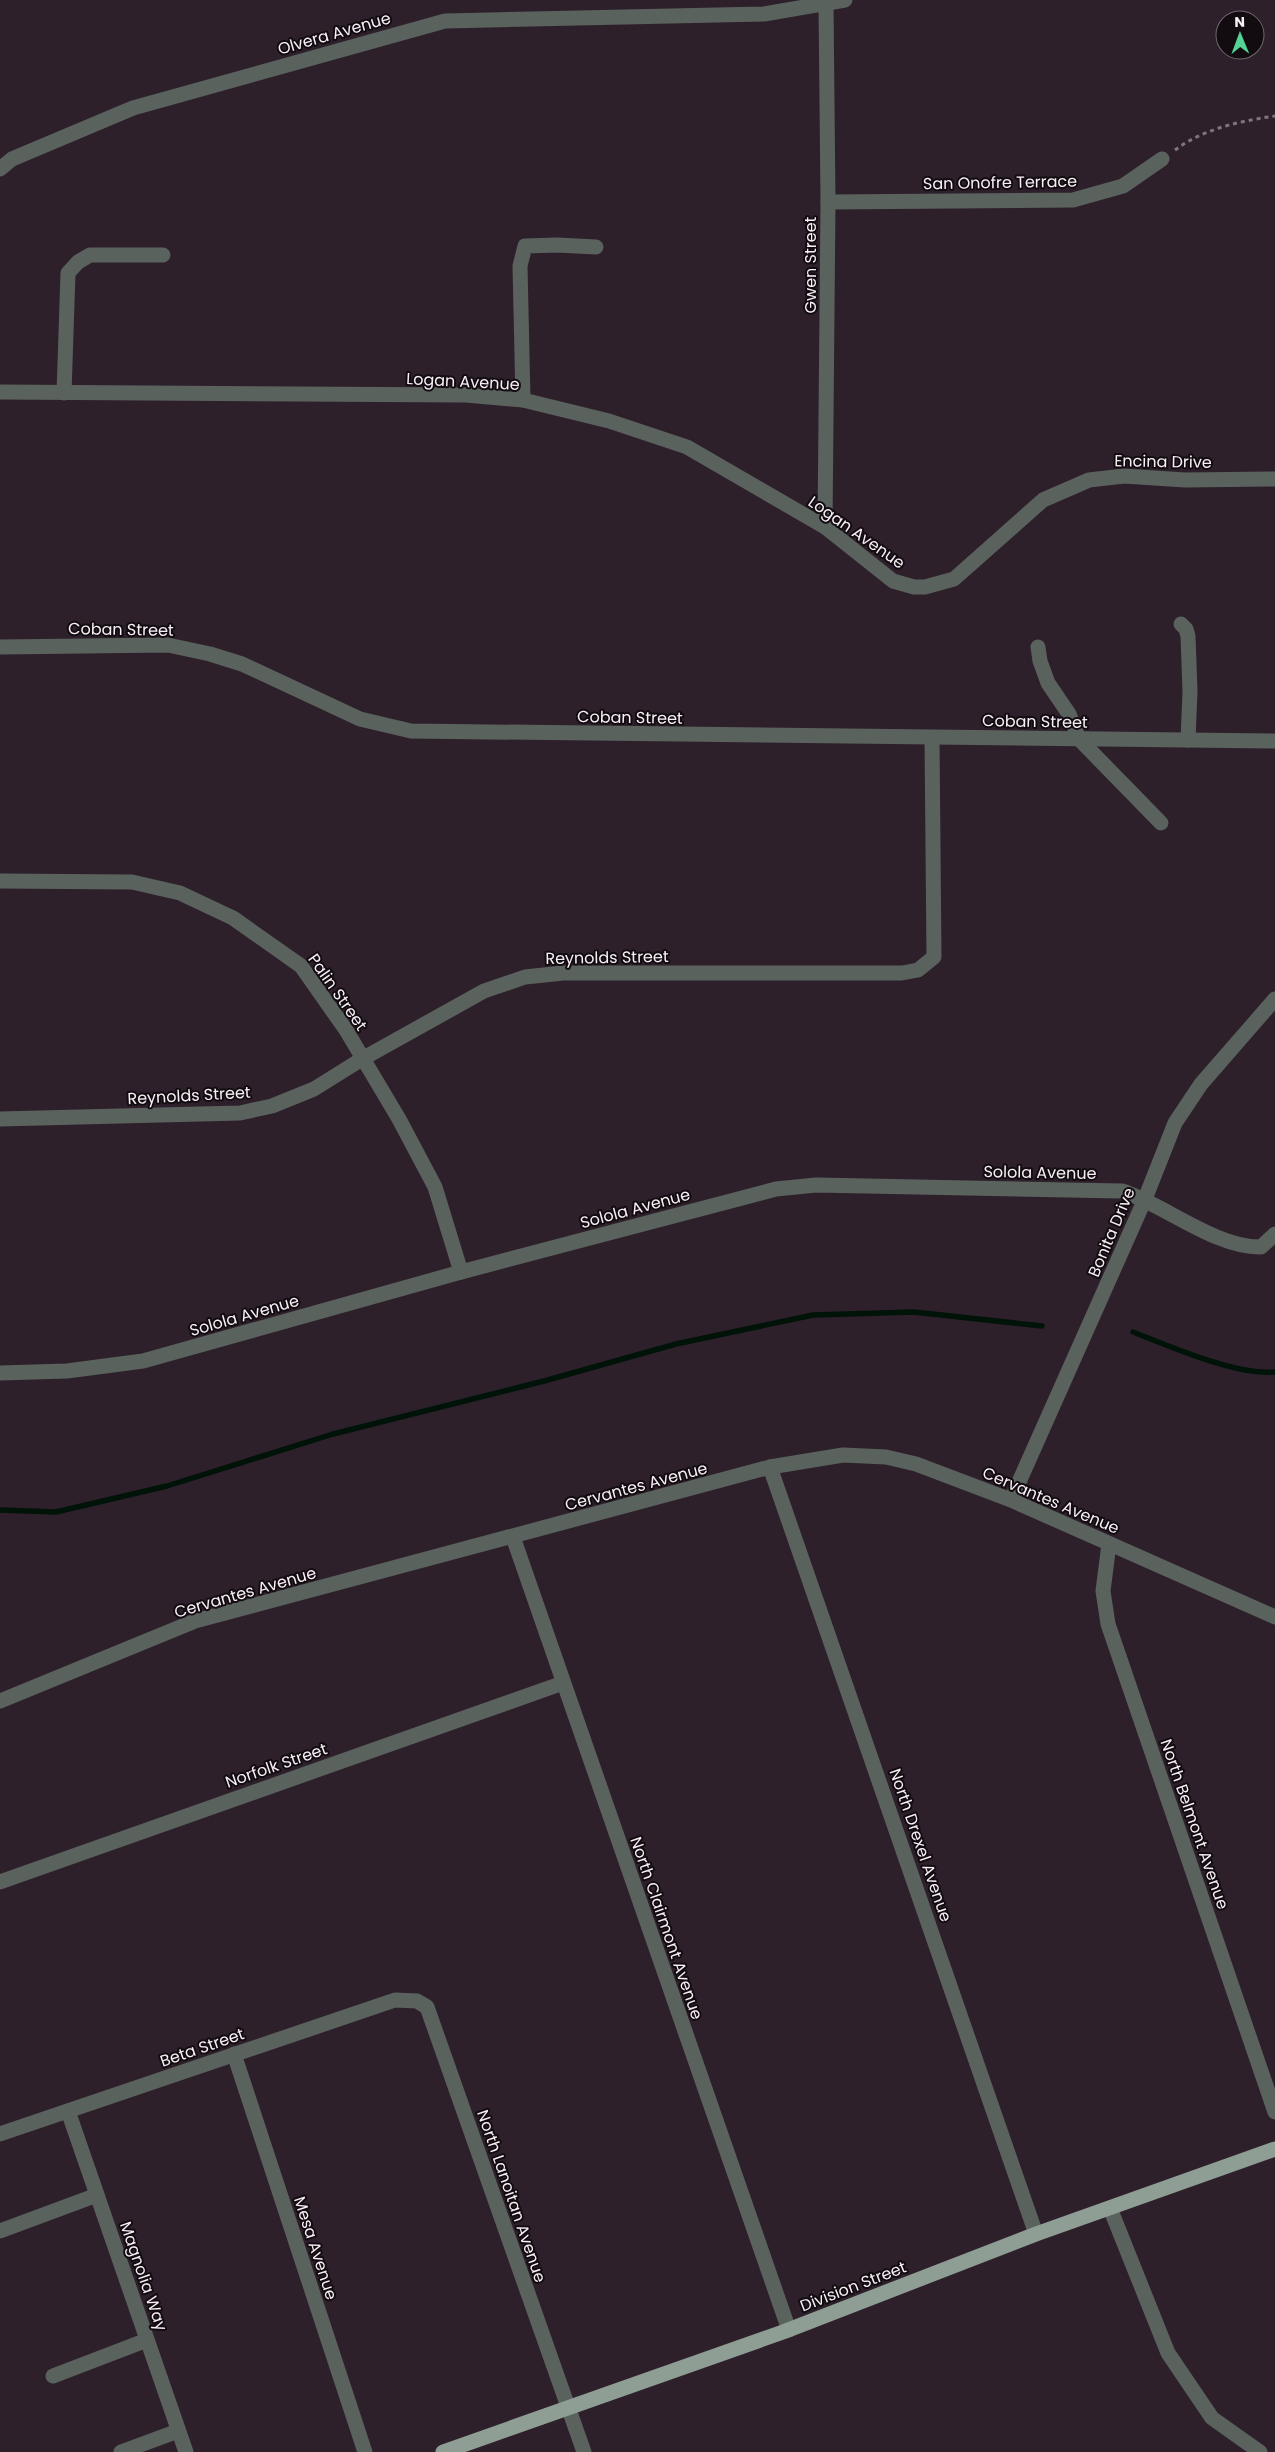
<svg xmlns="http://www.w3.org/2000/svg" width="1275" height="2452" font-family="Poppins,sans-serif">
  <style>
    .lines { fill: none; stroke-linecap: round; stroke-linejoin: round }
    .stream { stroke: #001308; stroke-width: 5.5 }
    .path { stroke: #81747e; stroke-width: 3; stroke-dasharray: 4 4; stroke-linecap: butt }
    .minor { stroke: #5a625d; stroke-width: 15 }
    .major { stroke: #8e9e94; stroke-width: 15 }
    .labels { text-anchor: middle; stroke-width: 4; stroke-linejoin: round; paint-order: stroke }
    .street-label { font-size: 16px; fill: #f9eff7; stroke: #120c11 }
  </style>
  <rect width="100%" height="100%" fill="#2e202b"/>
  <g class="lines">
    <g class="stream">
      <path d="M1133,1332c36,14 104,44 142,40"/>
      <polyline points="0,1510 56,1512 167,1486 333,1434 544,1381 676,1344 813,1315 914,1312 1042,1326"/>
    </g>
    <path class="path" d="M1175,150c28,-21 65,-29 100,-34"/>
    <g class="minor">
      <polyline points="0,169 12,159 133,108 445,21 764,14 845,0"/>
      <polyline points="828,202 1073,200 1123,186 1162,159"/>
      <polyline points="0,392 466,395 523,400 609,421 687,447 825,527 893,581 914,587 925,587 954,579 1043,500 1089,480 1124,476 1185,480 1275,479"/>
      <polyline points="64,393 68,273 78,262 90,255 163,255"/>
      <polyline points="523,400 520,266 525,246 557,245 596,247"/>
      <polyline points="825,527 828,202 826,4"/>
      <polyline points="1181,624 1186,629 1188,636 1190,691 1188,740"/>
      <polyline points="0,647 168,645 210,654 242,664 360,719 411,731 1275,741"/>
      <polyline points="1038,647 1040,661 1048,683 1069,714 1079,739 1161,823"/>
      <polyline points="0,881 132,882 180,893 233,918 301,966 346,1030 399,1119 435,1187 461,1272"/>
      <polyline points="0,1119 240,1113 272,1106 314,1089 362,1059 484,991 525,977 563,973 902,973 918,970 934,957 932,738"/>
      <path d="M0,1373l67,-2 76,-10 318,-89 315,-83 40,-4 306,6c43,14 94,57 139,56l14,-13"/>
      <polyline points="770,1467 1036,2234"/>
      <polyline points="1011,1500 1145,1199 1175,1123 1201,1084 1275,999"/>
      <polyline points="513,1537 789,2330"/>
      <polyline points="1109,1544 1103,1591 1108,1624 1275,2112"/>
      <polyline points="0,1701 195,1621 770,1467 843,1455 886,1457 916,1464 1011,1500 1275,1617"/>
      <polyline points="0,1882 563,1683"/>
      <polyline points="234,2054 365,2452"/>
      <polyline points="68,2111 186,2452"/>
      <polyline points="0,2134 395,2000 417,2001 427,2007 584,2452"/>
      <polyline points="1110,2208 1168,2353 1212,2418 1260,2452"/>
      <polyline points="0,2231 97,2195"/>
      <polyline points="53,2376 147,2340"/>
      <polyline points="121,2452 178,2431"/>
    </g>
    <polyline class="major" points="443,2452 783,2332 1036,2234 1275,2149"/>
  </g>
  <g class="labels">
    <g class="street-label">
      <text transform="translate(334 33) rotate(-16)" y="6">Olvera Avenue</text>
      <text transform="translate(1000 182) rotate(-1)" y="6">San Onofre Terrace</text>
      <text transform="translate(810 265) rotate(-90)" y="6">Gwen Street</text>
      <text transform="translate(463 381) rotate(3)" y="6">Logan Avenue</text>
      <text transform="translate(1163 461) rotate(1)" y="6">Encina Drive</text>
      <text transform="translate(857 532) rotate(35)" y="6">Logan Avenue</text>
      <text transform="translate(121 629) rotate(1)" y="6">Coban Street</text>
      <text transform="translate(630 717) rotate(1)" y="6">Coban Street</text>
      <text transform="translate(1035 721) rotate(1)" y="6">Coban Street</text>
      <text transform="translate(607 957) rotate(-1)" y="6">Reynolds Street</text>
      <text transform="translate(338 992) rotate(55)" y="6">Palin Street</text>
      <text transform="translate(189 1095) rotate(-3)" y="6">Reynolds Street</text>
      <text transform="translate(1040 1172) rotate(1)" y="6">Solola Avenue</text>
      <text transform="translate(635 1208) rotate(-15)" y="6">Solola Avenue</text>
      <text transform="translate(1111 1232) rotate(-67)" y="6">Bonita Drive</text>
      <text transform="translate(244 1315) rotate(-16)" y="6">Solola Avenue</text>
      <text transform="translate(636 1486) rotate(-15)" y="6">Cervantes Avenue</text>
      <text transform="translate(1051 1500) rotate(23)" y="6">Cervantes Avenue</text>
      <text transform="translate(245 1592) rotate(-16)" y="6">Cervantes Avenue</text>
      <text transform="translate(276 1765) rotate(-19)" y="6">Norfolk Street</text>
      <text transform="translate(1195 1824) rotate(71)" y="6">North Belmont Avenue</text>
      <text transform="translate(921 1845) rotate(71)" y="6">North Drexel Avenue</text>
      <text transform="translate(667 1928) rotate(71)" y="6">North Clairmont Avenue</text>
      <text transform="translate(202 2047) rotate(-19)" y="6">Beta Street</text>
      <text transform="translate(512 2196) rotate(71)" y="6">North Lanoitan Avenue</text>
      <text transform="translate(316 2248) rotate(72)" y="6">Mesa Avenue</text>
      <text transform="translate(144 2276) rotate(71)" y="6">Magnolia Way</text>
      <text transform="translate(853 2286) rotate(-21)" y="6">Division Street</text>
    </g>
  </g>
  <g transform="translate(1240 35) rotate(359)"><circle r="24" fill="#120c11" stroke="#6e676d"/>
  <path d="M0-4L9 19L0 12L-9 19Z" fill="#54d396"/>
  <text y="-8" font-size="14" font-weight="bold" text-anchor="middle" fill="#f9eff7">N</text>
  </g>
</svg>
